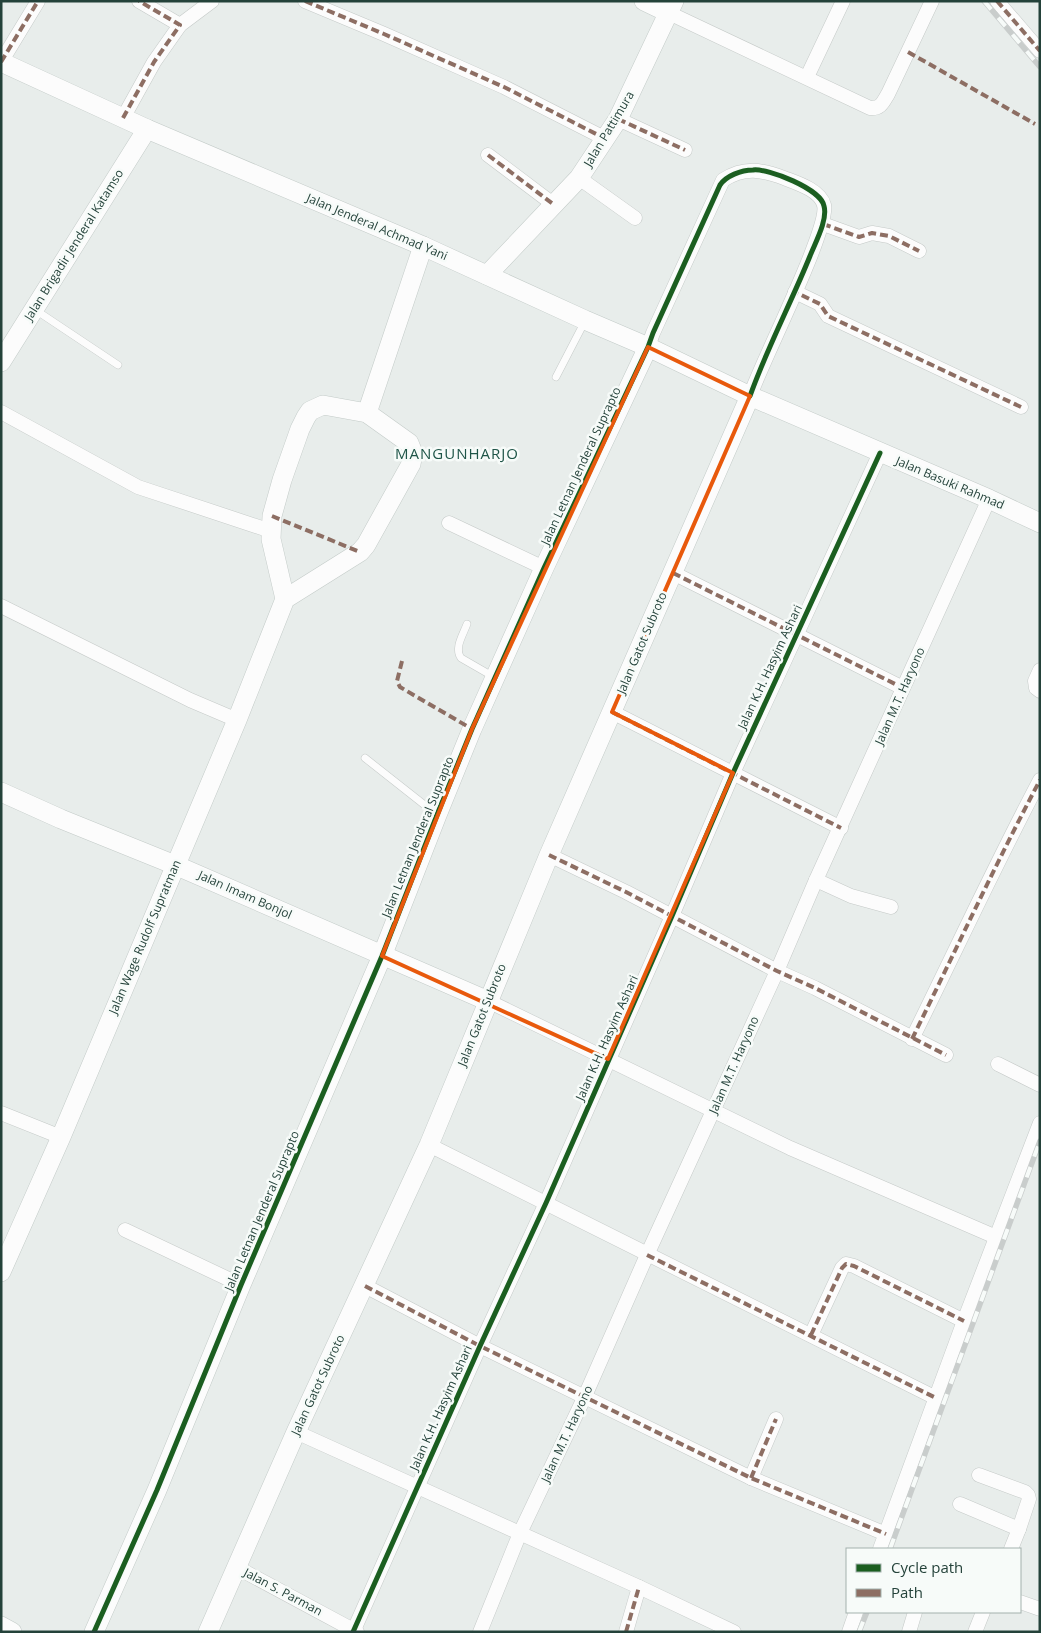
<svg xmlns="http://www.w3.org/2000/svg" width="1041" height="1633" font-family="'Open Sans',sans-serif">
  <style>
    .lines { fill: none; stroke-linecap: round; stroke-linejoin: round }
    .lane-casing { stroke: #c5cac8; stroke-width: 8 }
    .street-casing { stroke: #c5cac8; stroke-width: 15 }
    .secondary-casing { stroke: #c3cbc8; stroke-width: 20 }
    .lane { stroke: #fcfcfc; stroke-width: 7 }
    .street { stroke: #fcfcfc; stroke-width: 14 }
    .secondary { stroke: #fcfcfc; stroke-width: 19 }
    .rail-casing { stroke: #c9cdcc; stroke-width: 5.5 }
    .rail { stroke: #f7fbf9; stroke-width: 4; stroke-dasharray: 11; stroke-linecap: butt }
    .quiet { stroke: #8d6e63; stroke-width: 4; stroke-dasharray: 8 4; stroke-linecap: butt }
    .cycleway-casing { stroke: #f7fbf9; stroke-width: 8 }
    .cycleway { stroke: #1b5e20; stroke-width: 5 }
    .marked { fill: none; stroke: #e8590c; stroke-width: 4; stroke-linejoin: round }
    .labels { text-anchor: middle; stroke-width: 5; stroke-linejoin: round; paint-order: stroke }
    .street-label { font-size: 12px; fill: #24423a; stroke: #f7fbf9 }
    .quarter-label { font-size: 15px; letter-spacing: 1px; fill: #1f5548; stroke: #f7fbf9 }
  </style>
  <rect width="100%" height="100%" fill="#e8edeb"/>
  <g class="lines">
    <defs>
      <g id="lane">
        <polyline points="34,309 118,365"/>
        <polyline points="556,377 585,321"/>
        <path d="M467,624c-4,11 -13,24 -6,34l33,19"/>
        <polyline points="365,758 436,814"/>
      </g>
      <g id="street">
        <polyline points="139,1 180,25"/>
        <polyline points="305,1 384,34 504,87 606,139"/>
        <polyline points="997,1 1040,51"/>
        <path d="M669,13l201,95c11,1 13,-6 18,-14l44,-93"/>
        <polyline points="1,62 38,1"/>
        <polyline points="807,77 843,1"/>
        <polyline points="123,118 154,62 180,25 212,1"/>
        <polyline points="618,119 685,150"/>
        <polyline points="488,155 553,204"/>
        <polyline points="579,178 635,218"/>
        <polyline points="823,224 859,237 872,233 889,236 919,251"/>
        <polyline points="795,292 820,304 828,316 1021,407"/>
        <path d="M648,347l5,-14 70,-153c22,-14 39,-10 61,-2 13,5 36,12 40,27 6,23 -63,158 -74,191"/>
        <polyline points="1,412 138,487 271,531"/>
        <polyline points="449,523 544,568"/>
        <polyline points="673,573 903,688"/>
        <polyline points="1,606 190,700 237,720"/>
        <polyline points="1040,670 1035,681 1036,688 1040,691"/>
        <polyline points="612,712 841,828"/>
        <polyline points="549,855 626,892 777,971 815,988 946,1055"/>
        <polyline points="816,880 851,896 891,907"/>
        <polyline points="488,1001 790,1148 996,1237"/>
        <path d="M912,1039c43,-87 83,-174 128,-259"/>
        <polyline points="998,1064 1040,1085"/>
        <polyline points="1,1113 61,1137"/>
        <polyline points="429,1145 936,1398"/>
        <polyline points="125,1230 241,1285"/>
        <polyline points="365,1286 480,1346 751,1478 886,1534"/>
        <polyline points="811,1335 842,1268 846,1264 854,1266 964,1321"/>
        <polyline points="296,1432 639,1587 734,1632"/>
        <polyline points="979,1475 1025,1492 1028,1495 1029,1499 1019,1529"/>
        <polyline points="751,1478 776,1419"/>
        <polyline points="960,1504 1019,1529 1011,1549"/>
        <polyline points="880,1549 964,1321 1040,1123"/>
        <polyline points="236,1567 357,1632"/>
        <polyline points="1020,1602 1040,1609"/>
        <polyline points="353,1632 480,1346 546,1203 672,916 733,773 880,453"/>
        <polyline points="480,1632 520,1533 585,1396 647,1255 777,971 816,880 989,499"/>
        <polyline points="626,1632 639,1587"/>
        <polyline points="849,1632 856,1612"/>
        <polyline points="909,1632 915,1612"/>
        <polyline points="975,1632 983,1612"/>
      </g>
      <g id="secondary">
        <polyline points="644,1 669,13"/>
        <polyline points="1,62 147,129 423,246 585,320 648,347 750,396 989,499 1040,523"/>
        <polyline points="487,275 579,178 618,119 674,1"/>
        <polyline points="1,362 147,129"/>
        <polyline points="367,413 423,246"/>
        <polyline points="1,792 61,819 175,865 488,1001"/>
        <polyline points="1,1272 61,1137 237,720 285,599 271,539 272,516 282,480 300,429 306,417 310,411 323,405 367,413 409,443 413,453 411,464 366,545 360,552 285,599"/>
        <polyline points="1,1626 12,1632"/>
        <polyline points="94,1632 157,1490 241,1285 382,956 437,815 472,729 544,568 648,347"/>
        <polyline points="208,1632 296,1432 429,1145 549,855 750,396"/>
      </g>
    </defs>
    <use href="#lane" class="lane-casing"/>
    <use href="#street" class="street-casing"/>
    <use href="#secondary" class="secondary-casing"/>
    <use href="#lane" class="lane"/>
    <use href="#street" class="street"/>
    <use href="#secondary" class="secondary"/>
    <defs>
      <g id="rail">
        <polyline points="984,1 1040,67"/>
        <polyline points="890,1549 1040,1141"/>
        <polyline points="859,1632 867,1612"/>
      </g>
    </defs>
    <use href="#rail" class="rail-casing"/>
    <use href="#rail" class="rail"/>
    <g class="quiet">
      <polyline points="305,1 384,34 504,87 606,139"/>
      <polyline points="997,1 1040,51"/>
      <polyline points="908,52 1035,124"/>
      <polyline points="1,62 38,1"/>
      <polyline points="123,118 154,62 180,25 139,1"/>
      <polyline points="618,119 685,150"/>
      <polyline points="488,155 553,204"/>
      <polyline points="823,224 859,237 872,233 889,236 919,251"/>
      <polyline points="797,288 795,292 820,304 828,316 1021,407"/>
      <polyline points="272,516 360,552"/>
      <polyline points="673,573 903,688"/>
      <polyline points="402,661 397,681 400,687 472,729"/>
      <polyline points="612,712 841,828"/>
      <polyline points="549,855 626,892 777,971 815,988 946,1055"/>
      <path d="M912,1039c43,-87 83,-174 128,-259"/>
      <polyline points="647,1255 936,1398"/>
      <polyline points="365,1286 480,1346 751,1478 886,1534"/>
      <polyline points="811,1335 842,1268 846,1264 854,1266 964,1321"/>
      <polyline points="751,1478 776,1419"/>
      <polyline points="626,1632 639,1587"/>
    </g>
    <defs>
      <g id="cycleway">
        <path d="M94,1632l63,-142 84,-205 141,-329 55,-141 35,-86 72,-161 104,-221 5,-14 67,-148c6,-9 21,-15 33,-15 15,-2 68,19 71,36 4,14 -9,37 -14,50 -19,47 -43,92 -60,140"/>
        <polyline points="353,1632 480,1346 546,1203 672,916 733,773 880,453"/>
      </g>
    </defs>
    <use href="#cycleway" class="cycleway-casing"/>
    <use href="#cycleway" class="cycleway"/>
  </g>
  <path class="marked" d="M648,347l102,49 -138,316 121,61 -125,286 -226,-103 90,-227z"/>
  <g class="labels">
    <g class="street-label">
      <text transform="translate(609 129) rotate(-59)" y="4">Jalan Pattimura</text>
      <text transform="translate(377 227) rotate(23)" y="4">Jalan Jenderal Achmad Yani</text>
      <text transform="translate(74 245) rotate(-58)" y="4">Jalan Brigadir Jenderal Katamso</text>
      <text transform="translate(581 466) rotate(-65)" y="4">Jalan Letnan Jenderal Suprapto</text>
      <text transform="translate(950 483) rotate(23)" y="4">Jalan Basuki Rahmad</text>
      <text transform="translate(642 643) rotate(-67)" y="4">Jalan Gatot Subroto</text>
      <text transform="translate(770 667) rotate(-65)" y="4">Jalan K.H. Hasyim Ashari</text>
      <text transform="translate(900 696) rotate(-66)" y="4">Jalan M.T. Haryono</text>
      <text transform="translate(418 837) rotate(-68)" y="4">Jalan Letnan Jenderal Suprapto</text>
      <text transform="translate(245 895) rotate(24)" y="4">Jalan Imam Bonjol</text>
      <text transform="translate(145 937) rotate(-67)" y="4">Jalan Wage Rudolf Supratman</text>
      <text transform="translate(482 1015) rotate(-68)" y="4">Jalan Gatot Subroto</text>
      <text transform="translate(607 1038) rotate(-66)" y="4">Jalan K.H. Hasyim Ashari</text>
      <text transform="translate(734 1065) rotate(-66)" y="4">Jalan M.T. Haryono</text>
      <text transform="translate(262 1211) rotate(-67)" y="4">Jalan Letnan Jenderal Suprapto</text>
      <text transform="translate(318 1385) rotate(-65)" y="4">Jalan Gatot Subroto</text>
      <text transform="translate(441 1408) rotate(-66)" y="4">Jalan K.H. Hasyim Ashari</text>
      <text transform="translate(567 1434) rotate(-65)" y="4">Jalan M.T. Haryono</text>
      <text transform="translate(283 1592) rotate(28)" y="4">Jalan S. Parman</text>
    </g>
    <g class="quarter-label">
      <text x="457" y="459">MANGUNHARJO</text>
    </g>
  </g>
  <rect width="1041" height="1633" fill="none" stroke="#24423a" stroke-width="5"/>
  <rect x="846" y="1548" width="175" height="65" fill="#f7fbf9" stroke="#a3b1ad"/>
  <rect x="856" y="1564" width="25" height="8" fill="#1b5e20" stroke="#a3b1ad"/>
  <text x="891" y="1573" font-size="15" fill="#24423a">Cycle path</text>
  <rect x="856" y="1589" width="25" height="8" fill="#8d6e63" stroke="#a3b1ad"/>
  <text x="891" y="1598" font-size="15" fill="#24423a">Path</text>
</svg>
